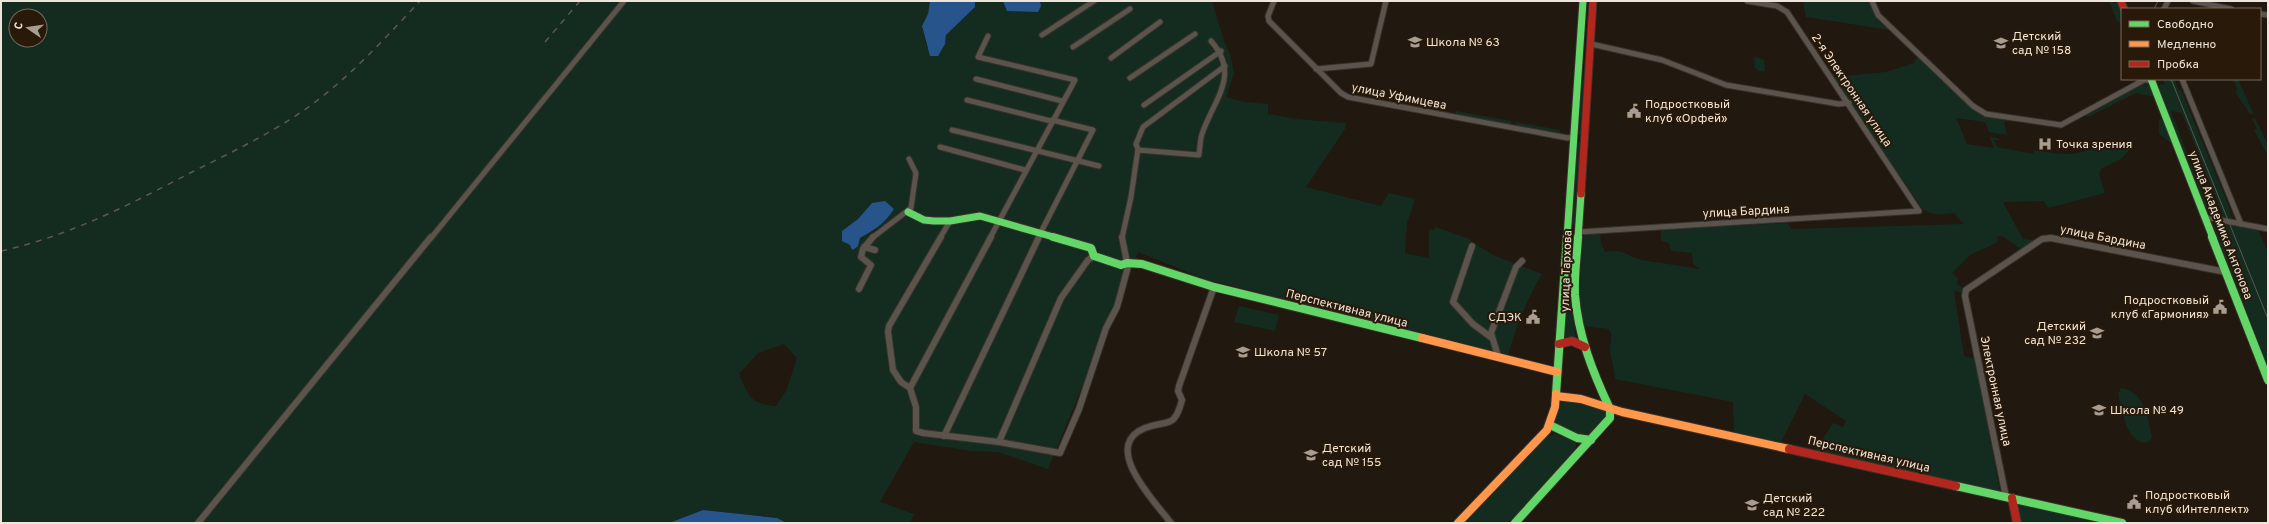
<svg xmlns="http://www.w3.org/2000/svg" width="2269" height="524" font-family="Overpass,sans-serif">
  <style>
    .green { fill: #142c1f; fill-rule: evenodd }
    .water { fill: #27548b }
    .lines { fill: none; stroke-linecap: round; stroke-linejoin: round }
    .street-far1-casing { stroke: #38312b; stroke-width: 7 }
    .street-casing { stroke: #38312b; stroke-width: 8 }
    .fast-far1-casing { stroke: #38312b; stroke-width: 9 }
    .fast-casing { stroke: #38312b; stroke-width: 10 }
    .slow-casing { stroke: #38312b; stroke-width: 10 }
    .jam-far1-casing { stroke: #38312b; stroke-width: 9 }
    .jam-casing { stroke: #38312b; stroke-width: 10 }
    .street-far1 { stroke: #5b544d; stroke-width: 5 }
    .street { stroke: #5b544d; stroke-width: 6 }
    .fast-far1 { stroke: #63d668; stroke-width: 7 }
    .fast { stroke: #63d668; stroke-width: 8 }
    .slow { stroke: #ff974d; stroke-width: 8 }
    .jam-far1 { stroke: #b3261e; stroke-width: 7 }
    .jam { stroke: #b3261e; stroke-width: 8 }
    .tram { stroke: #5d5750; stroke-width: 1 }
    .rail { stroke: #5d5750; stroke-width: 1.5; stroke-dasharray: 6 6; stroke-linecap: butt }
    .labels { text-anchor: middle; stroke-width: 4; stroke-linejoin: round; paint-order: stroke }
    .poi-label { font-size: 12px; fill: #efe4d9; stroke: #281908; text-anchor: start }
    .street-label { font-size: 12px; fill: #efe4d9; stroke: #281908 }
  </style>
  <rect width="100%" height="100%" fill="#21180f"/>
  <g class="green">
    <path d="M1,1h620l-427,522h-193zM16,16h24v24h-24z"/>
    <path d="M626,1h304l-2,13 -6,12 5,22 18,-4 1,-9 29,-28v-6h28l38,5 -1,-5h172l12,40 6,13 4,19 -8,24 18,5 24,2v10l28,5 50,4 -1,6 -39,58 75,19 8,-13 26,6 -8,24 -2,30 24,5v-29l5,1 1,-3 32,11 26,17 49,19c-16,27 -26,52 -34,82l-303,-77 -67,-27 -90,217 -50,-17 -27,-1 -57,-9 -34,60 34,12 -4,9h-123l-10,-5 -74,-8 -34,13h-467zM872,203l4,27 -16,8 -9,10 -9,-17 16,-12zM784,344l13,14 -11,33 -10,15c-26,-2 -27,-10 -37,-32l19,-21z"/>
    <polygon points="1803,1 1870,1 1874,15 1890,30 1806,17"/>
    <polygon points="2109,1 2119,4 2122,12 2122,22 2117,21"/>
    <path d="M1918,56l57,55 31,10 -2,2 3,12 -18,-3 -4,-10 -29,-4 11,26 27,4 -4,-11 7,1 3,2h-6l3,7 37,7v-4c14,2 29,6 43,3 17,-3 21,-10 39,-6l7,-4 8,5 -9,10 -21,11 -2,5 6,19 -57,15 -4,-7 -41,1 20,37 12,1 -14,9 -19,-13 -6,1 2,5 -28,13 -18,18 6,5 -1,6 7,4 -2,5 -8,-2 10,65 11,3 25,133 -185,-41 18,-28 10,4 3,-6 -41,-27 -25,50 -46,-10 -1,-32 -118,-23c0,-10 -4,-18 -5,-28 0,-8 3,-15 -1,-22l-27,-3 -3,-12 3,-77 6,-4 12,-1 1,11 4,9c21,-4 20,4 37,8l58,9 -7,-5 -1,-11 -21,-2 -2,-8 -8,-2v-12l127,-6 3,6 173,-5 -10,-11c-12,1 -22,4 -32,-5l-89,-131 53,-5 28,-9z"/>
    <polygon points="1757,57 1764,60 1765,71 1759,71 1755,68 1754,58"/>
    <polygon points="2163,79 2175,80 2178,89 2181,90 2229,207 2232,220 2219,217 2223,216 2182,113 2171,111 2190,161 2187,160 2159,87 2161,84 2165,85"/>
    <path d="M2231,79h7l16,36 -5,-2c-4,-9 -10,-13 -14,-22l3,-1 -5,-10z"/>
    <polygon points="1583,80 1585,81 1581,135 1578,134 1581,81"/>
    <polygon points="2143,83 2151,87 2154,97 2136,93 2088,117 2085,116"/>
    <polygon points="1456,111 1511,121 1511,125 1456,115"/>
    <polygon points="2255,118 2268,145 2268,156 2254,130 2257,129 2252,119"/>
    <polygon points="2161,119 2164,120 2171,143 2159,134 2159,121"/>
    <polygon points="1515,122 1560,130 1560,135 1516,126"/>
    <polygon points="1577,142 1581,142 1576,225 1571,224"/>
    <polygon points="2188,164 2191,164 2212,215 2207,211"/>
    <polygon points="2212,223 2255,229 2259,232 2268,253 2268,366"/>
    <polygon points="1571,236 1574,239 1571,309 1576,338 1563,337"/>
    <polygon points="1239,306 1279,315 1275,331 1234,322"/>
    <path d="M2121,388c24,3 26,29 31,49l-2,4c-23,8 -28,-32 -32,-47z"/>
    <path d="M1564,401l39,8 4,7 -15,18c-10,2 -33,-1 -36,-13l1,-16z"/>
    <polygon points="1555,434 1571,439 1576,443 1576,448 1509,523 1463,523 1547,437"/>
    <polygon points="2016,504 2114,523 2020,523"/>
  </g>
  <g class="water">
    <polygon points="930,1 975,1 975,7 946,35 945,44 938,56 930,56 922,26 928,14"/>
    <polygon points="1003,1 1040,1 1041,6 1038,12 1007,11"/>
    <path d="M885,201l9,8c-9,14 -19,21 -34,29l-2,8 -5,4 -2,-2 -1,-3 -8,-4v-10l16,-12 14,-16z"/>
    <polygon points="703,510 777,518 787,523 669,523"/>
  </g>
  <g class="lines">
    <defs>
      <g id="street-far1">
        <polyline points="1274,1 1268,16 1269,21 1341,93 1348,97 1568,138 1574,136"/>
        <polyline points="1872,1 1878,15 1973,106 1986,114 2061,125 2144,80 2152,80"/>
        <polyline points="2193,1 2231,9"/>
        <polyline points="2164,9 2168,1"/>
        <polyline points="2260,14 2268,15"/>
        <polyline points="1042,35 1094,1"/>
        <polyline points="988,36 978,57 1075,80 990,238"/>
        <polyline points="1591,44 1662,60 1726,85 1839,104 1849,103"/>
        <polyline points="1073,47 1130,9"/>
        <polyline points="1111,58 1160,22"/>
        <polyline points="1316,69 1371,64 1386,1"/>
        <polyline points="1130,78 1195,34"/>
        <polyline points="976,79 1062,101"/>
        <polyline points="2182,79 2241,224"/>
        <polyline points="967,100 1051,121"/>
        <polyline points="1144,105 1221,51"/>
        <polyline points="952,130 1099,166"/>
        <polyline points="940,147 1025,170"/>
        <path d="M1138,150l61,5c1,-7 1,-15 3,-21 12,-35 39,-59 9,-93"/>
        <polyline points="2205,217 2268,229"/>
        <polyline points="1579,232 1919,211 1787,12 1777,6 1747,1"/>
        <polyline points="431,238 624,1"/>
        <polyline points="872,238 911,208 916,173 909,159"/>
        <polyline points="940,238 950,221"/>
        <polyline points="1038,238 1093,130 1052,120"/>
        <polyline points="1122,238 1131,197 1138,149 1136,144 1143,127 1225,66"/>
      </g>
      <g id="street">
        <polyline points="941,237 889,326 888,332 893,370 901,382 910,388 916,407 916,431 923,433 999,442 1061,298 1088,260 1094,256"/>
        <polyline points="1122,237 1127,263"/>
        <polyline points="1472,246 1453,302 1473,324 1492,338"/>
        <polyline points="864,247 875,250"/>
        <polyline points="859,289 871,265 861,257 863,249 873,237"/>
        <polyline points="1498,356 1491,333 1516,267 1522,261"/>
        <polyline points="910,388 991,237"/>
        <polyline points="944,436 1039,237"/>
        <polyline points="999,442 1060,453 1079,409 1106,328 1117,307 1129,263"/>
        <polyline points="2006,497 1965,296 1966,290 2042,239 2051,238 2226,272"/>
        <polyline points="198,523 431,237"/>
        <path d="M1171,523c-16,-21 -71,-77 -26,-95 23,-9 29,2 37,-28l-4,-9 1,-5 35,-99"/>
      </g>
      <g id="fast-far1">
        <polyline points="2151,79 2213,238"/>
        <polyline points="908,212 924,220 934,221 950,221 980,216 1057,238"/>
        <polyline points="1567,238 1583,1"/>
        <polyline points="1578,238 1581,194"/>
      </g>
      <g id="fast">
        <polyline points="1053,237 1091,248 1094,256 1121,265 1127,263 1142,264 1214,287 1422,338"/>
        <polyline points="2212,237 2268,380"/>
        <polyline points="1556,394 1567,237"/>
        <polyline points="1550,425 1577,438 1591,440"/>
        <polyline points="1956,486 2122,523"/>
        <path d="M1515,523l95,-105v-9c-17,-36 -32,-74 -35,-114 -1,-19 2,-39 3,-58"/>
      </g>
      <g id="slow">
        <polyline points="1422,338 1557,372"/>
        <polyline points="1556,396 1581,399 1622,412 1789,449"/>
        <polyline points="1458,523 1547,430 1555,407 1556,394"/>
      </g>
      <g id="jam-far1">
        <polyline points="2121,1 2124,9"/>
        <polyline points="1581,194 1593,1"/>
      </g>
      <g id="jam">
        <polyline points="1559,344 1572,341 1585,347"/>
        <polyline points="1789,449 1956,486"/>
        <polyline points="2012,498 2017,523"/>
      </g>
    </defs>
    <use href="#street-far1" class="street-far1-casing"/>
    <use href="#street" class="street-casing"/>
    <use href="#fast-far1" class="fast-far1-casing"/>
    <use href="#fast" class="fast-casing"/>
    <use href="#slow" class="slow-casing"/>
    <use href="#jam-far1" class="jam-far1-casing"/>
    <use href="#jam" class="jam-casing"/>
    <use href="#street-far1" class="street-far1"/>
    <use href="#street" class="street"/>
    <use href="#fast-far1" class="fast-far1"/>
    <use href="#fast" class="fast"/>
    <use href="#slow" class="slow"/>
    <use href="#jam-far1" class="jam-far1"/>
    <use href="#jam" class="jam"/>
    <g class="tram">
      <polyline points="2154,9 2158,1"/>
      <polyline points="2171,79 2268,319"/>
    </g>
    <g class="rail">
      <polyline points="545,42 580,1"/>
      <path d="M1,251c68,-15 128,-46 189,-78 46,-23 93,-45 133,-77 35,-28 66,-62 97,-95"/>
    </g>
  </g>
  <defs>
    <symbol id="school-bare" viewBox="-9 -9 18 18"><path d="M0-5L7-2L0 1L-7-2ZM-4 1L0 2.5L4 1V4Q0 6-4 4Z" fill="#a79d92" stroke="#281908" stroke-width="2.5" paint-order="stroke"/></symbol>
    <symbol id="civic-bare" viewBox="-9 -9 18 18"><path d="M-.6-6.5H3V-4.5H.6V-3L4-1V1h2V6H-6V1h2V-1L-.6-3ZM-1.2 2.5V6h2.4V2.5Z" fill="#a79d92" stroke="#281908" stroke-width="2.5" paint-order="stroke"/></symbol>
    <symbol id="hospital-bare" viewBox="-9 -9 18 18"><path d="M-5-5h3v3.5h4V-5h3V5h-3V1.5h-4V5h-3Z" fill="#a79d92" stroke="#281908" stroke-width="2.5" paint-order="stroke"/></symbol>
  </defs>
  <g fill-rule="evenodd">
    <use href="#school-bare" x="1405" y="32" width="20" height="20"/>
    <use href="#school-bare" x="1991" y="33" width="20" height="20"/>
    <use href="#civic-bare" x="1624" y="101" width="20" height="20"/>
    <use href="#hospital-bare" x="2035" y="134" width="20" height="20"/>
    <use href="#civic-bare" x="2210" y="297" width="20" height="20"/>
    <use href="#civic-bare" x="1523" y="307" width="20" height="20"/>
    <use href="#school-bare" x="2087" y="323" width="20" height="20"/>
    <use href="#school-bare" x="1233" y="342" width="20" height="20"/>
    <use href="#school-bare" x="2089" y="400" width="20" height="20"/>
    <use href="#school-bare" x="1301" y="445" width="20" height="20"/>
    <use href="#civic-bare" x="2124" y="492" width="20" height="20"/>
    <use href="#school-bare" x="1742" y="495" width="20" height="20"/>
  </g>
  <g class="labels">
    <g class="poi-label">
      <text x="2012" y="40">Детский<tspan x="2012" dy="14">сад № 158</tspan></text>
      <text x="1426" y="46">Школа № 63</text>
      <text x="1645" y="108">Подростковый<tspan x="1645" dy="14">клуб «Орфей»</tspan></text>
      <text x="2056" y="148">Точка зрения</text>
      <text x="2209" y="304" text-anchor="end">Подростковый<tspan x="2209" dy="14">клуб «Гармония»</tspan></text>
      <text x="1522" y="321" text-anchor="end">СДЭК</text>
      <text x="2086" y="330" text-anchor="end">Детский<tspan x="2086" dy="14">сад № 232</tspan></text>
      <text x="1254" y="356">Школа № 57</text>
      <text x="2110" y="414">Школа № 49</text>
      <text x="1322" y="452">Детский<tspan x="1322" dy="14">сад № 155</tspan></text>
      <text x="2145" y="499">Подростковый<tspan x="2145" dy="14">клуб «Интеллект»</tspan></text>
      <text x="1763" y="502">Детский<tspan x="1763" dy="14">сад № 222</tspan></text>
    </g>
    <g class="street-label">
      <text transform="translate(1852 90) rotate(56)" y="4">2-я Электронная улица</text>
      <text transform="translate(1399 96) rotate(11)" y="4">улица Уфимцева</text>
      <text transform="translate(1746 211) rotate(-3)" y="4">улица Бардина</text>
      <text transform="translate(2221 225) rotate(69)" y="4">улица Академика Антонова</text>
      <text transform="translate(2103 237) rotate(11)" y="4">улица Бардина</text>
      <text transform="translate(1566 271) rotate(-88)" y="4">улица Тархова</text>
      <text transform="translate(1347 308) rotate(14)" y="4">Перспективная улица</text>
      <text transform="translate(1996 391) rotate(78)" y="4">Электронная улица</text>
      <text transform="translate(1869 454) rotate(13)" y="4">Перспективная улица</text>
    </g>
  </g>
  <rect width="2269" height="524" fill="none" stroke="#efe4d9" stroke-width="4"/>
  <rect x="2121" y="8" width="140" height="72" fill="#281908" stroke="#786a5c"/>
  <rect x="2129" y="21" width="20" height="6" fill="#63d668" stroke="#786a5c"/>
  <text x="2157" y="28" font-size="12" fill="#efe4d9">Свободно</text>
  <rect x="2129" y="41" width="20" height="6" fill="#ff974d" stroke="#786a5c"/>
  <text x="2157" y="48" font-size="12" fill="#efe4d9">Медленно</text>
  <rect x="2129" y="61" width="20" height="6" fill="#b3261e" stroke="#786a5c"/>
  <text x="2157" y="68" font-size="12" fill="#efe4d9">Пробка</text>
  <g transform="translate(28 28) rotate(283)"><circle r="19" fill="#281908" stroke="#786a5c"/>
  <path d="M0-3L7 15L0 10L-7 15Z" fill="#a79d92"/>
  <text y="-6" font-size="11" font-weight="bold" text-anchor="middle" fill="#efe4d9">С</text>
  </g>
</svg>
